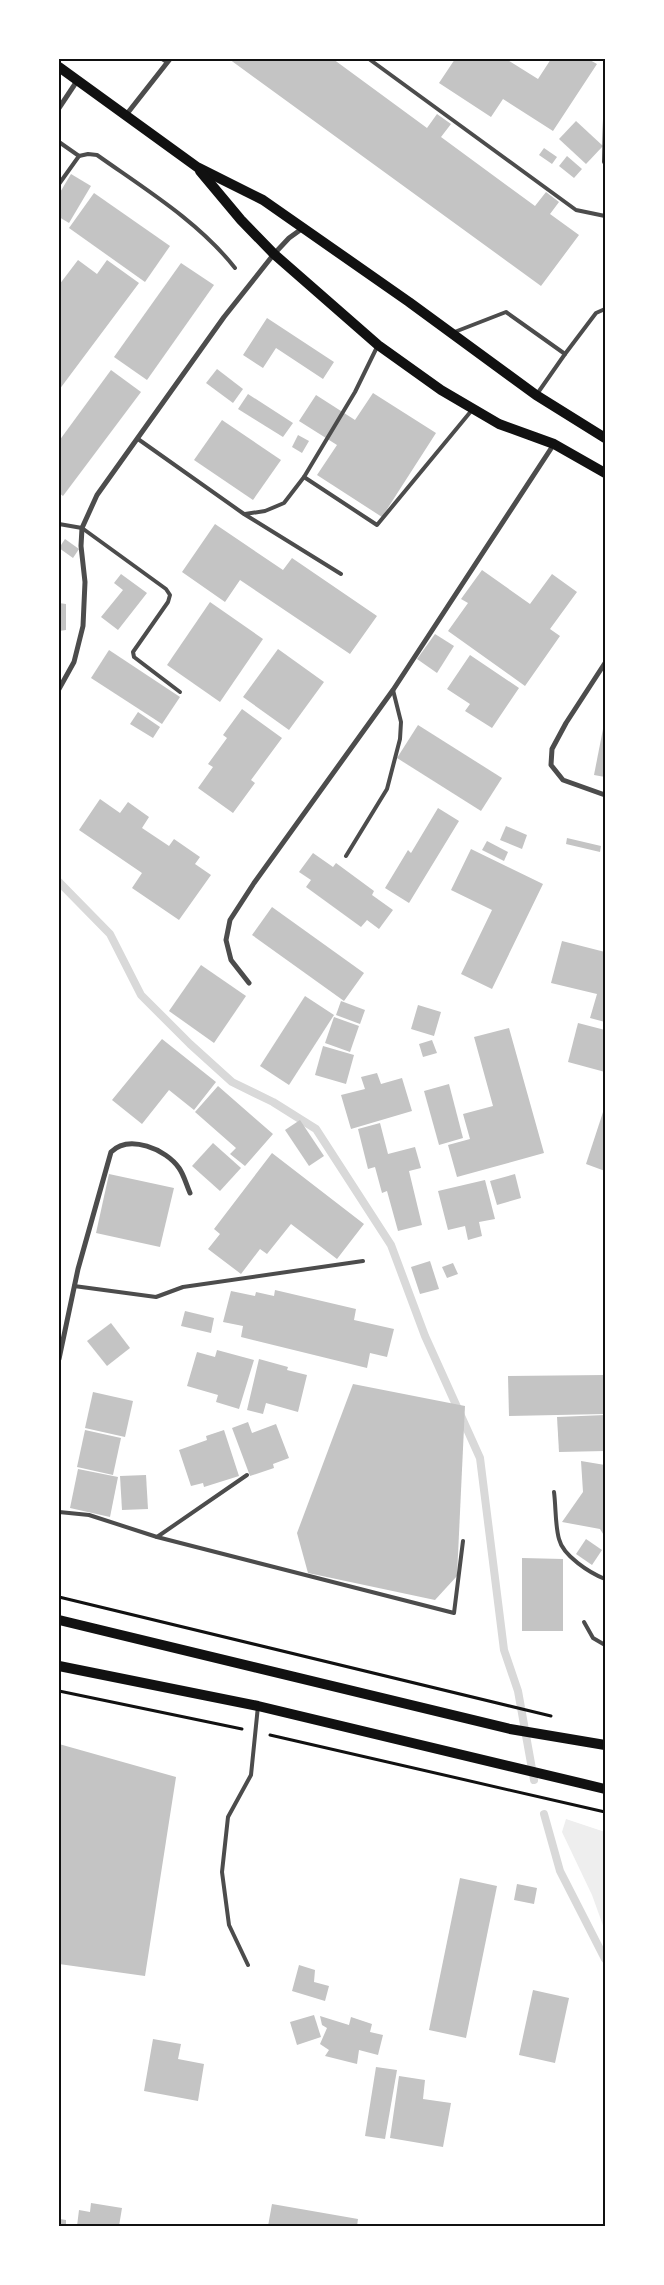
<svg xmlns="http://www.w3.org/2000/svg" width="664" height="2285" font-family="Merriweather,serif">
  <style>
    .green { fill: #eee }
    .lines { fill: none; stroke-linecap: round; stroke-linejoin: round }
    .stream { stroke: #d9d9d9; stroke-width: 8 }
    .building { fill: #c4c4c4 }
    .path { stroke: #111; stroke-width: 3 }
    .service { stroke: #4c4c4c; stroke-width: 4 }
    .minor { stroke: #4c4c4c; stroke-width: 5 }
    .secondary { stroke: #111; stroke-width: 10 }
    .neatline { fill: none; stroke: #111; stroke-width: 2 }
  </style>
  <rect width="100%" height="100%" fill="#fff"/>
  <polygon class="green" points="566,1819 605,1832 605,1931 592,1895 562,1832"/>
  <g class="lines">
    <g class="stream">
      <polyline points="59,882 110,934 141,995 190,1044 232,1082 273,1102 316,1129 391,1245 425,1336 480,1458 504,1650 518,1691 534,1780"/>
      <polyline points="544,1814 560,1871 605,1959"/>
    </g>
  </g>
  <g class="building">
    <polygon points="229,59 333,59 427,128 437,114 451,124 441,137 535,206 546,192 559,202 550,214 579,235 541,286"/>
    <polygon points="455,59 506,59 538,79 551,59 588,59 597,64 553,131 503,99 491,117 439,83"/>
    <polygon points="576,121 603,146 586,164 559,139"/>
    <polygon points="544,148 557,157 552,164 539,155"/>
    <polygon points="567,156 582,169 574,178 559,166"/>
    <polygon points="71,174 91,186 69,223 59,217 59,194"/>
    <polygon points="94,193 170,246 145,282 69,228"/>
    <polygon points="78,260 97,274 107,260 139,283 59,390 59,285"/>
    <polygon points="181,263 214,285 147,380 114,357"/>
    <polygon points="267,318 334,362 323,379 276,348 263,368 243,355"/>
    <polygon points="217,369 243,389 233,403 206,383"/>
    <polygon points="111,370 141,392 63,496 59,493 59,441"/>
    <polygon points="373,393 436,433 382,517 317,475 337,445 299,421 316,395 355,420"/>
    <polygon points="248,394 293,423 283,437 238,409"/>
    <polygon points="222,420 281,460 253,500 194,460"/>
    <polygon points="298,435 309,441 302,453 292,447"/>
    <polygon points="215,524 283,570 292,558 377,616 350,654 240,580 225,602 182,572"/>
    <polygon points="65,539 79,549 73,558 59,548"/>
    <polygon points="482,570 530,604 552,574 577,592 550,629 560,636 525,686 448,631 468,603 461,599"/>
    <polygon points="121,574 147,593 118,630 101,617 123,590 114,583"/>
    <polygon points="210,602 263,639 220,702 167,665"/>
    <polygon points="59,603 66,604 66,630 59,631"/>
    <polygon points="435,634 454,646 437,673 417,659"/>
    <polygon points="278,649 324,682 289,730 243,697"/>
    <polygon points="109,650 180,697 162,724 91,678"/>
    <polygon points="470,655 519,688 492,728 465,711 470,704 447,689"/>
    <polygon points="242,709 282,738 251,780 255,783 233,813 198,788 213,767 208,764 227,738 223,735"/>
    <polygon points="138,712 160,727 153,738 130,724"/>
    <polygon points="418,725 502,778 481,811 397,758"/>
    <polygon points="603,729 605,730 605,777 594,775"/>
    <polygon points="100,799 120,813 128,802 149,817 142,828 169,846 174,839 200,857 195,864 211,875 179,920 132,888 142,873 79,830"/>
    <polygon points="438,808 459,821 409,903 385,888 408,850 411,853"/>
    <polygon points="506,826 527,835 522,849 500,840"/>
    <polygon points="567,838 601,846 600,852 566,844"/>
    <polygon points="487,841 508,852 504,861 482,850"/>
    <polygon points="471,849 543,884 492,989 461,974 492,910 451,890"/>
    <polygon points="313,853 333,867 336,863 374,891 372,895 393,910 379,929 367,920 361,927 306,887 311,880 299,872"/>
    <polygon points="272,907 364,973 344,1001 252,935"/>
    <polygon points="562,941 605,952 605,1022 590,1018 597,994 551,983"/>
    <polygon points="201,965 246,996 214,1043 169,1011"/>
    <polygon points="305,996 334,1015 289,1085 260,1066"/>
    <polygon points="341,1001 365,1010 360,1024 336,1015"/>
    <polygon points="418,1005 441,1012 434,1036 411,1029"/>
    <polygon points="334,1017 359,1026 350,1052 325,1043"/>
    <polygon points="578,1023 605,1030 605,1072 568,1062"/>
    <polygon points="509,1028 544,1153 457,1177 448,1145 470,1139 463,1114 493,1106 474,1037"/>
    <polygon points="162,1039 216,1082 194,1110 169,1090 142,1124 112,1100"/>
    <polygon points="432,1040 437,1053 423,1057 419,1044"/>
    <polygon points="323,1046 354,1055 346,1084 315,1075"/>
    <polygon points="377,1073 381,1084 402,1078 412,1111 351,1129 341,1095 365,1089 361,1077"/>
    <polygon points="449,1084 463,1138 439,1145 424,1091"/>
    <polygon points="218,1086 273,1134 245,1166 230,1154 236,1148 195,1112"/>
    <polygon points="605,1106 605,1171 586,1164"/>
    <polygon points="300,1120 324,1156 309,1166 285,1130"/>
    <polygon points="380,1123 388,1154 415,1147 421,1168 409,1171 422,1225 398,1231 387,1191 382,1193 375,1167 368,1169 358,1129"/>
    <polygon points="213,1143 241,1168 220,1191 192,1166"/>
    <polygon points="272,1153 364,1224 337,1259 291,1224 267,1254 260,1249 241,1274 208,1249 220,1234 214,1229"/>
    <polygon points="109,1174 174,1188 160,1247 96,1233"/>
    <polygon points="515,1174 521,1198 497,1205 490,1181"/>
    <polygon points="485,1180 495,1219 479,1222 482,1236 468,1240 465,1226 448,1230 438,1191"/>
    <polygon points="430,1261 439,1289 420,1294 411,1267"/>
    <polygon points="453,1263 458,1274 447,1278 442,1267"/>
    <polygon points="275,1290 356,1309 354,1320 394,1329 387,1357 370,1353 367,1368 241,1337 243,1326 223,1322 231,1291 255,1296 256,1292 274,1296"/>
    <polygon points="185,1311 214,1318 211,1333 181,1326"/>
    <polygon points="111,1323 130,1348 107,1366 87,1341"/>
    <polygon points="217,1350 254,1360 239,1409 216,1402 218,1395 187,1386 197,1352 215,1357"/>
    <polygon points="259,1359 288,1367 287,1370 307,1375 298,1412 266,1403 263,1414 247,1410"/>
    <polygon points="605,1375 605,1414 509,1416 508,1376"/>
    <polygon points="353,1384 465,1406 457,1576 435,1600 308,1573 297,1533"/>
    <polygon points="93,1392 133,1401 125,1437 85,1428"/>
    <polygon points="605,1415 605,1451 559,1452 557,1417"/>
    <polygon points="248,1422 252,1433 276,1424 289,1458 273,1464 274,1468 250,1476 232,1428"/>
    <polygon points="85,1430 121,1438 113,1475 77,1467"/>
    <polygon points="224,1430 239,1476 204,1487 203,1483 191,1486 179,1450 207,1440 206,1436"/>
    <polygon points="581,1461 605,1465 605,1537 600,1529 562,1522 583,1492"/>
    <polygon points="78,1469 118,1477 110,1517 70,1508"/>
    <polygon points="146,1475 148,1509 122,1510 120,1476"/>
    <polygon points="586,1539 602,1550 592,1565 576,1554"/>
    <polygon points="522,1558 563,1559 563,1631 522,1631"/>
    <polygon points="59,1744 176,1777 145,1976 59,1964"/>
    <polygon points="460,1878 497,1886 466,2038 429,2030"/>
    <polygon points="517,1884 537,1888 534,1904 514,1900"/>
    <polygon points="299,1965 315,1970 314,1982 329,1986 325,2001 292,1991"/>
    <polygon points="533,1990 569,1998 555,2063 519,2055"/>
    <polygon points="314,2015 321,2037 297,2045 290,2022"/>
    <polygon points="320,2016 349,2025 351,2017 372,2024 370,2032 383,2035 378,2055 359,2050 357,2064 325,2056 329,2050 320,2044 327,2028 322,2025"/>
    <polygon points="153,2039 181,2044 178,2059 204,2064 198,2101 144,2091"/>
    <polygon points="376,2067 397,2070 385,2139 365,2136"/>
    <polygon points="399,2076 425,2080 423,2099 451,2103 443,2147 390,2138"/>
    <polygon points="91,2203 122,2208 119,2226 77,2226 79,2210 90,2212"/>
    <polygon points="272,2204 358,2219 357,2226 268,2226"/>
    <polygon points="60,2219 66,2220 66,2226 59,2226"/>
  </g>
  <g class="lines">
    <g class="path">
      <polyline points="59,1597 551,1716"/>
      <polyline points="59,1691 242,1729"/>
      <polyline points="270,1735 605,1812"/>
    </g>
    <g class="service">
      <polyline points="162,59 167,62"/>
      <polyline points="369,59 576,210 605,216"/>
      <path d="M59,142l20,14 9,-2 9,1c48,34 102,67 138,113"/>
      <polyline points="604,162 605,119"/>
      <polyline points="59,184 79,156"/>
      <polyline points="452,333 506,312 565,354 537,394"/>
      <polyline points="565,354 596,313 605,309"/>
      <polyline points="138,439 244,514 341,574"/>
      <polyline points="304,477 377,525 472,410"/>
      <polyline points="245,514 265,511 284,503 304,477 355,392 378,345"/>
      <polyline points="59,524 82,528 166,589 170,595 168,602 133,652 134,657 180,692"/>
      <polyline points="346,856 387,789 400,739 401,722 393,690"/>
      <polyline points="74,1286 156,1297 183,1287 363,1261"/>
      <path d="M554,1492c2,15 1,33 5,47 4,17 31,34 46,40"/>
      <polyline points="59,1512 89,1515 157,1537 454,1613 463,1541"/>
      <polyline points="157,1537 247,1475"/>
      <polyline points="584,1622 593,1638 605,1645"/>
      <polyline points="248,1965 229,1925 222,1872 228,1817 251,1775 258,1706"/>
    </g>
    <g class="minor">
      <polyline points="59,108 77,81"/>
      <polyline points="126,115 170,59"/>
      <polyline points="605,663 566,723 552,749 551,765 563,780 605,795"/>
      <polyline points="59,689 74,662 83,626 85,582 81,546 82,528 97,495 224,317 274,254 289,238 303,228"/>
      <polyline points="249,983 231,960 226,940 230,920 254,883 393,690 554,444"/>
      <path d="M59,1359l19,-90 33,-117c18,-18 55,-3 68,16 5,7 7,16 11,25"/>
    </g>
    <g class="secondary">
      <polyline points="59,67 197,167 263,200 409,302 536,395 605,438"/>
      <polyline points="200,171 241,220 274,254 378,345 441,390 499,424 554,444 605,473"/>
      <polyline points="59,1620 510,1729 605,1745"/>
      <polyline points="59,1666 258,1706 605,1789"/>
    </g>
  </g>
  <rect width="664" height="2285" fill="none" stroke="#ffffff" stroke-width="120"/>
  <rect x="60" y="60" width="544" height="2165" class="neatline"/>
</svg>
